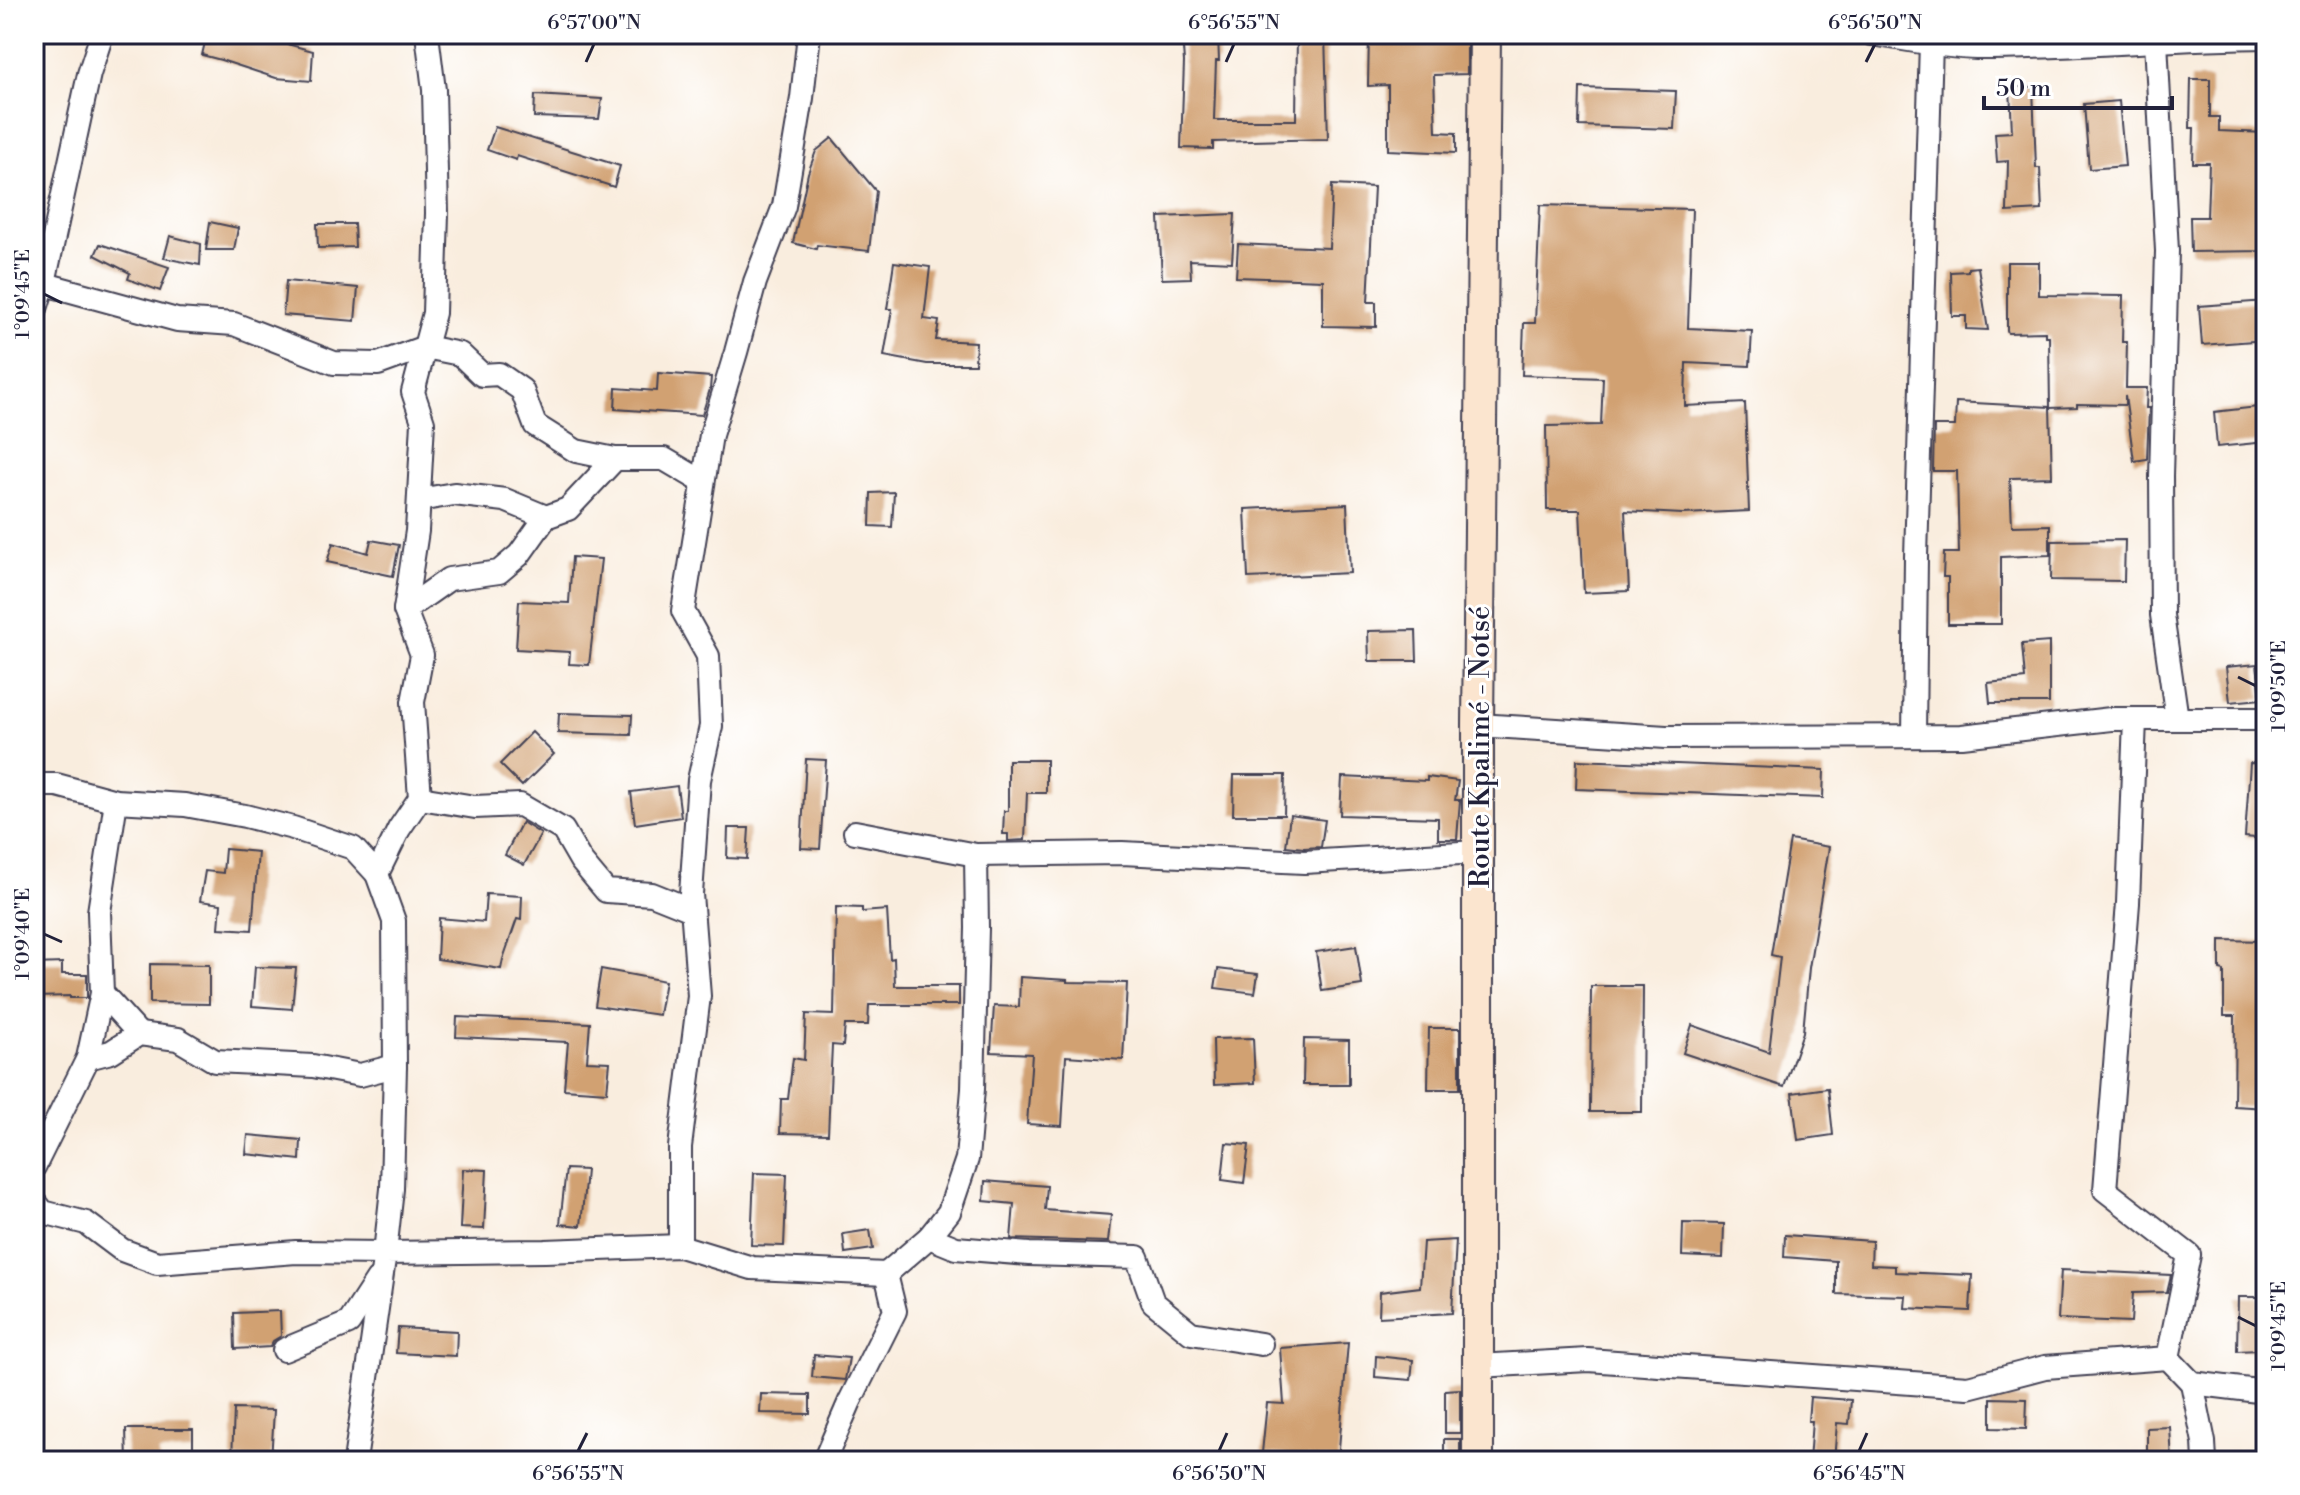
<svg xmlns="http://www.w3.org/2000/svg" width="2300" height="1495" font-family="'Libre Bodoni',serif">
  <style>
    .building { fill: #d1a172 }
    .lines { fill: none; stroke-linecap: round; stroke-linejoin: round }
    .street-casing { stroke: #424053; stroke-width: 26 }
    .secondary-casing { stroke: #424053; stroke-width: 34 }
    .street { stroke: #fff; stroke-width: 22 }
    .secondary { stroke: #fbe5cf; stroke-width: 30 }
    .ticks { fill: none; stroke: #22223b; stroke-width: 3 }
    .labels { text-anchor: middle; stroke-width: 6; stroke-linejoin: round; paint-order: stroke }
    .street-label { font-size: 28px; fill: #22223b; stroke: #fff }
    .neatline { fill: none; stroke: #22223b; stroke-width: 3 }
    .ticks-label { font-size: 20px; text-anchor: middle; fill: #22223b }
  </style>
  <rect width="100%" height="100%" fill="#fff"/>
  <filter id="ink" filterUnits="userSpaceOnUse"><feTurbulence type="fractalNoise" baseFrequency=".0125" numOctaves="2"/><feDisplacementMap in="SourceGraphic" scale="16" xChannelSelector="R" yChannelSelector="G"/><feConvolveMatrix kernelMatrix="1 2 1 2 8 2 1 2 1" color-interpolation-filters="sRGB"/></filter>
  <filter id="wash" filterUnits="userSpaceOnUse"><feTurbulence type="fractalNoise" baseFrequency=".006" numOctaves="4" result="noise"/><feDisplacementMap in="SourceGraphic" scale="32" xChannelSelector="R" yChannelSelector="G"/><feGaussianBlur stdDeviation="1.8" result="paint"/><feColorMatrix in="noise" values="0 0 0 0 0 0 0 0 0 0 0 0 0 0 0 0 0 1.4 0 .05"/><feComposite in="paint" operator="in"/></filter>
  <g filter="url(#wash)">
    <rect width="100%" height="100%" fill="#f9edde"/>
    <g id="blocks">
      <g class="building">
        <polygon points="207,34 250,34 313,51 311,81 276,78 221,60 202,55"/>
        <polygon points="1182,34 1218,34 1219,61 1216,61 1214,120 1296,120 1297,34 1325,34 1328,139 1213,142 1213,149 1181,148 1184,62"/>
        <polygon points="1369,34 1467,34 1467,74 1434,75 1436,132 1456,133 1456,153 1388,150 1388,85 1368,86"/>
        <polygon points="2191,79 2210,79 2210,117 2219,117 2219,131 2266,133 2266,251 2191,252 2190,217 2207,217 2209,163 2193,163 2194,128 2190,128"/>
        <polygon points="2010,87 2033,87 2036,168 2040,168 2042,210 2007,212 2008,161 1997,162 1995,133 2012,132"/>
        <polygon points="1580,88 1676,91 1674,129 1579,126"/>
        <polygon points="535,95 602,99 599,119 534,117"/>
        <polygon points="2119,101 2125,166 2089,169 2084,104"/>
        <polygon points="495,127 620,166 614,187 517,156 516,160 487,150"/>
        <polygon points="832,138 876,191 869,251 817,245 816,249 793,243 808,173 816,151"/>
        <polygon points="1332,185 1374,187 1368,302 1376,302 1376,327 1323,326 1323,280 1236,277 1238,244 1329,248"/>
        <polygon points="1540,205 1692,209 1688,328 1752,331 1750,366 1686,363 1685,406 1745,403 1749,511 1683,514 1625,511 1629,591 1584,593 1580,510 1547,510 1546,426 1601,425 1603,378 1522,375 1524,323 1535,323"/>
        <polygon points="1235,214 1232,262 1190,260 1191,278 1162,279 1159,217"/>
        <polygon points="210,222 238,228 234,250 206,250"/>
        <polygon points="317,224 354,224 355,247 318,248"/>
        <polygon points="170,236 201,244 200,265 164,258"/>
        <polygon points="100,244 169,267 160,291 128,279 130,273 95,255"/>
        <polygon points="894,262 930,267 924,319 939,321 936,340 976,342 975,364 927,364 884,356 892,309 887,309"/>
        <polygon points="2007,262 2039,262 2039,295 2123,296 2122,342 2127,342 2126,388 2147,388 2146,408 2149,408 2147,459 2134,461 2125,396 2125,405 2077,404 2077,407 2050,408 2049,336 2045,336 2045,332 2008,333 2007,330"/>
        <polygon points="1978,267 1988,330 1966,329 1966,316 1952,316 1951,272 1968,271 1968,268"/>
        <polygon points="286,281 358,288 355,321 283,315"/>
        <polygon points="2266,301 2266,340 2202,345 2199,306"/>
        <polygon points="658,373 711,377 710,389 702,415 615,409 616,388 657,391"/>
        <polygon points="1956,402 2050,407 2052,477 2010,478 2012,526 2050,525 2050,555 2001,557 2001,624 1948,624 1948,577 1943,577 1944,553 1959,553 1957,471 1933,471 1934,426 1955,426"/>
        <polygon points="2266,406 2266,442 2217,447 2214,412"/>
        <polygon points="894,492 892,527 870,526 871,493"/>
        <polygon points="1347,504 1350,573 1248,578 1245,509"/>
        <polygon points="371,540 399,545 393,576 327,562 333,543 368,553"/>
        <polygon points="2125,540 2124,581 2051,580 2052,541"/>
        <polygon points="572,557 601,559 589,665 569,664 570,652 516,649 519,601 569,603"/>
        <polygon points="1416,630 1417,661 1369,661 1368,631"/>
        <polygon points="2049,642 2049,703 1990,703 1988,683 2025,679 2022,644"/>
        <polygon points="2257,664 2261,699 2230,702 2226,667"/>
        <polygon points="559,713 632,715 631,735 558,733"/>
        <polygon points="532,732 554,754 522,786 500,764"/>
        <polygon points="806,759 826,760 820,849 801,848"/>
        <polygon points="1008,760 1046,760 1046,793 1027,793 1025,840 1008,841 1008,834 1003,834 1004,811 1008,811"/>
        <polygon points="1577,760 1824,770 1823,798 1576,789"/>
        <polygon points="2250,763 2266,764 2266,839 2245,837"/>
        <polygon points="1234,775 1285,775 1284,815 1233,815"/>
        <polygon points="1342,777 1427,781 1427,777 1458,781 1455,800 1460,800 1457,839 1438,839 1438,818 1340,815"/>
        <polygon points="677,786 681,817 635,824 631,792"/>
        <polygon points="1290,815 1325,820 1321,847 1304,848 1286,846"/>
        <polygon points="522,822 541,834 524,865 505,855"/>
        <polygon points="728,828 749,828 747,859 727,858"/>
        <polygon points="1790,840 1829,847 1809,968 1803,1032 1784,1087 1683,1053 1692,1025 1769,1052 1780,957 1771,955"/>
        <polygon points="225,849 258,852 252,930 219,928 221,904 200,901 205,871 223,873"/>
        <polygon points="486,894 522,896 521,920 517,919 503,959 501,969 437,959 439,918 484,922"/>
        <polygon points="836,907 862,908 862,912 887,910 890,959 894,958 895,986 959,986 959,1005 869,1005 868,1025 845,1025 843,1046 832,1045 828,1134 780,1133 781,1099 788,1099 793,1058 804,1060 806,1014 834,1015"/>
        <polygon points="2220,940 2266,941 2266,1108 2234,1106 2235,1016 2224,1016 2224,971 2220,970"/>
        <polygon points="1356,946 1362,985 1322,991 1316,952"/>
        <polygon points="62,963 62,974 87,974 87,998 70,998 70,996 34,997 34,964"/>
        <polygon points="150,964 209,965 209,1004 150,1003"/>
        <polygon points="255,967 296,968 292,1009 252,1006"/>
        <polygon points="601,969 665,981 659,1015 595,1006"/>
        <polygon points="1218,969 1258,974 1255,993 1215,988"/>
        <polygon points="1020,977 1067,980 1067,982 1127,983 1123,1060 1066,1056 1062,1126 1027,1124 1032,1054 991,1052 994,1006 1019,1007"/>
        <polygon points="1591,986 1643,986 1642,1112 1590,1112"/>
        <polygon points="457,1017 590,1023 587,1061 610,1062 607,1092 564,1089 568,1042 456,1037"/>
        <polygon points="1429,1028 1460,1028 1460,1089 1428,1089"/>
        <polygon points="1253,1038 1255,1083 1214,1085 1213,1039"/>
        <polygon points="1304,1039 1349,1040 1349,1085 1303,1085"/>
        <polygon points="1828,1088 1833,1135 1798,1140 1792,1093"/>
        <polygon points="248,1135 301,1140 300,1160 246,1154"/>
        <polygon points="1226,1143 1249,1145 1244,1183 1222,1180"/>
        <polygon points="463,1169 487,1170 484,1229 460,1228"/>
        <polygon points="566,1169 586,1170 581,1226 560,1224"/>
        <polygon points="754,1173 787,1174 784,1246 751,1245"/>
        <polygon points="985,1181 1047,1186 1045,1210 1111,1215 1108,1242 1011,1239 1014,1204 984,1201"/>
        <polygon points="1683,1223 1724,1224 1723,1258 1682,1256"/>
        <polygon points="870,1230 873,1249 845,1253 843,1234"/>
        <polygon points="1785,1235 1872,1241 1871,1265 1895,1266 1895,1272 1972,1275 1970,1311 1905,1308 1906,1296 1836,1294 1836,1261 1784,1257"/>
        <polygon points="1456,1240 1452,1313 1379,1317 1380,1292 1420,1287 1423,1242"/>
        <polygon points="2061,1270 2171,1275 2167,1292 2133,1293 2131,1322 2058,1319"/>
        <polygon points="2238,1297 2259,1297 2259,1350 2237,1351"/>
        <polygon points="280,1311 281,1336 273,1341 270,1347 235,1349 234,1313"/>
        <polygon points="398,1328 457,1331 456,1356 396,1353"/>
        <polygon points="1348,1343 1338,1460 1262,1453 1267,1403 1284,1404 1280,1348"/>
        <polygon points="814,1355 849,1358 845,1380 812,1377"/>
        <polygon points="1376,1356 1413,1360 1411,1380 1375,1377"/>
        <polygon points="1460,1389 1460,1433 1445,1433 1445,1390"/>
        <polygon points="761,1394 810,1395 810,1414 760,1413"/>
        <polygon points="1810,1397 1851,1400 1849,1424 1837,1423 1834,1461 1809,1461 1812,1421 1808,1421"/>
        <polygon points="1991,1398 2027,1399 2026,1429 1991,1428"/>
        <polygon points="234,1409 274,1410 271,1461 232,1459"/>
        <polygon points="2170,1427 2172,1461 2147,1461 2147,1428"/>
        <polygon points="126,1429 193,1429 193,1451 159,1452 159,1461 127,1461"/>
        <rect x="1444" y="1439" width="16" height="22"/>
      </g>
    </g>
  </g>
  <g filter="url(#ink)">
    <use href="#blocks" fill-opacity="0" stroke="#424053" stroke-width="2"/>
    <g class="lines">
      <defs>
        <g id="street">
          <path d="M1872,34c34,5 70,13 104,14 97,0 193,-10 290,-11"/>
          <polyline points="2156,41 2167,251 2161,476 2162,615 2177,719"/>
          <polyline points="34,281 177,320 234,324 334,363 378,364 425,347 460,354 482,375 499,374 522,390 535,425 576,451 615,459"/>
          <polyline points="34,315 44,283 89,74 102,34"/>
          <polyline points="419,500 454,494 505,500 546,517"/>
          <polyline points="405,610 449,579 499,572 519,555 546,517 568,509 615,459 664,459 703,482"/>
          <polyline points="2135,719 2128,903 2105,1190 2189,1255 2168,1358"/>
          <polyline points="1478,725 1666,737 1962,736 2111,719 2266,719"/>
          <polyline points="1914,736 1916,557 1931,42"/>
          <polyline points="34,785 57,785 116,801 185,805 245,816 293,828 353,848 377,874"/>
          <polyline points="420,798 475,807 520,805 563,830 581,861 606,891 652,894 692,910"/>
          <polyline points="855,832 976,855 1122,853 1304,862 1478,852"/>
          <polyline points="102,993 139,1034"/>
          <polyline points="88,1058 111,1052 139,1034 178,1039 215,1061 313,1066 360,1075 395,1066"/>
          <polyline points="34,1167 88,1058 102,993 99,912 116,801"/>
          <polyline points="34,1200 43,1212 86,1223 122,1250 157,1263 296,1252 385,1253 392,1189 395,1066 394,921 377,874 399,829 420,798 413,702 422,655 405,610 417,531 423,422 413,392 434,313 437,213 434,90 427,34"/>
          <polyline points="929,1237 949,1212 967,1159 973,1089 977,928 976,855"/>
          <polyline points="680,1246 680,1147 699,996 691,894 699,780 711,726 708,656 683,611 711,435 736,352 755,282 784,206 802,98 809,34"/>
          <polyline points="284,1350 349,1323 377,1280"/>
          <polyline points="1478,1366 1588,1360 1968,1387 2045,1367 2168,1358 2192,1383 2266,1392"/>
          <polyline points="2192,1383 2204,1442 2205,1461"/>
          <polyline points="355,1461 385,1253 545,1251 680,1246 752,1268 886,1274 929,1237 956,1248 1029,1254 1137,1257 1153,1302 1191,1333 1261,1344"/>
          <polyline points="824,1461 850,1401 895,1311 886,1274"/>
        </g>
        <polyline id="secondary" points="1478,1461 1478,725 1485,34"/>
      </defs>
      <use href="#street" class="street-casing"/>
      <use href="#secondary" class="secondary-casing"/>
      <use href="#street" class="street"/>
      <use href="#secondary" class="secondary"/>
    </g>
  </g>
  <path class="ticks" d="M586,62l8,-18M1226,62l8,-18M1866,62l9,-18M44,294l18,9M2238,677l18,9M44,934l18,8M2238,1317l18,9M578,1451l9,-18M1219,1451l8,-18M1859,1451l8,-18"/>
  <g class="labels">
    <g class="street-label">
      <text transform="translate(1479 747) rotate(-90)" y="10">Route Kpalimé - Notsé</text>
    </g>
  </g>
  <rect width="2300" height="1495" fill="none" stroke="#fff" stroke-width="88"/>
  <path d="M1984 96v12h188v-12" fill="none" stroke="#22223b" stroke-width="4"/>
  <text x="1996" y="96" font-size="24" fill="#22223b" stroke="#ffffff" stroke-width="6" paint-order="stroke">50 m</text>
  <rect x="44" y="44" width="2212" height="1407" class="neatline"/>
  <g class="ticks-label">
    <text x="594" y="29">6°57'00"N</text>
    <text x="1234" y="29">6°56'55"N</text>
    <text x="1875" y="29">6°56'50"N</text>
    <text transform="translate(22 294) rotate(-90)" y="7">1°09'45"E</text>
    <text transform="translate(2278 686) rotate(-90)" y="7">1°09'50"E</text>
    <text transform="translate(22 934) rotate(-90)" y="7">1°09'40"E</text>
    <text transform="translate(2278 1326) rotate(-90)" y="7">1°09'45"E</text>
    <text x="578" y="1480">6°56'55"N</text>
    <text x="1219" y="1480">6°56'50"N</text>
    <text x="1859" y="1480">6°56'45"N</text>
  </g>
</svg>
